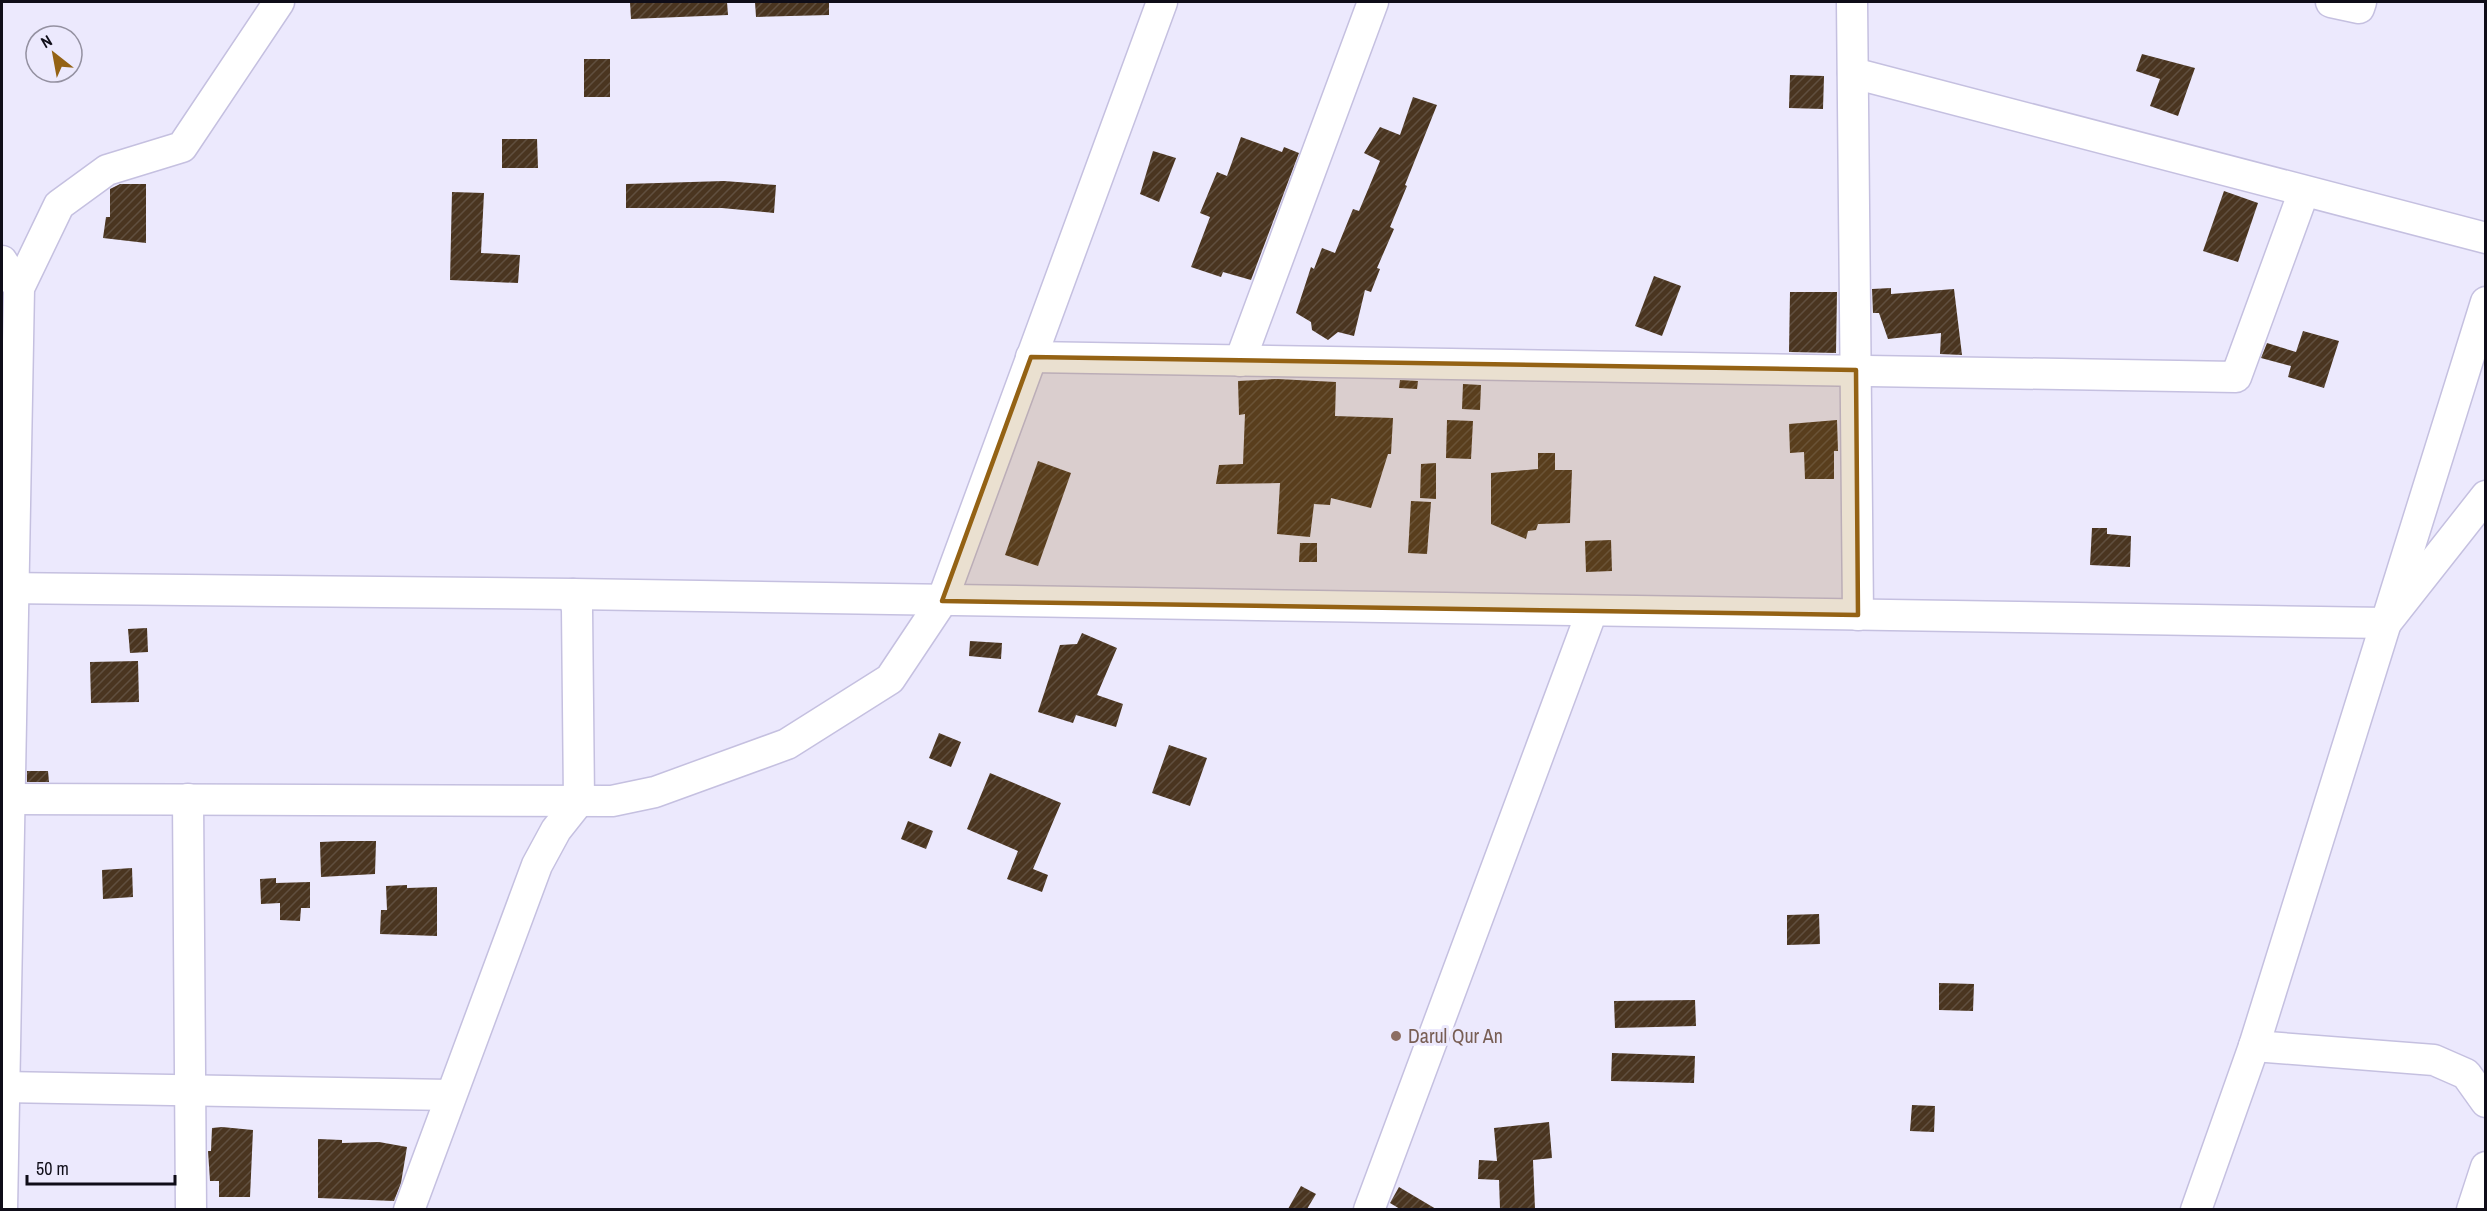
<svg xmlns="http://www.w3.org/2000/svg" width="2487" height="1211" font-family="'Archivo Narrow',sans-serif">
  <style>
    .building { fill: url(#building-hatch) }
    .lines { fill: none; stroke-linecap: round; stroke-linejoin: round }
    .minor-casing { stroke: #c5c0e0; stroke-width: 33 }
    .minor { stroke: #fff; stroke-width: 30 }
    .marked { fill: #946214; fill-opacity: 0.2; stroke: #946214; stroke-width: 4.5; stroke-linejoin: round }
    .education-dot { fill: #8d6e63; stroke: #ece9fd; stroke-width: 2 }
    .labels { text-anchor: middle; stroke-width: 6; stroke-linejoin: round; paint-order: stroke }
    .education-label { font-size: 20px; fill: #785e54; stroke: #ece9fd; text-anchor: start }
  </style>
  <defs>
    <pattern id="building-hatch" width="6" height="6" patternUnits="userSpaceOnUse" patternTransform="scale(1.5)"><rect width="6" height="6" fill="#4a3520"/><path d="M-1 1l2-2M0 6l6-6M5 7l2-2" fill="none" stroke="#604f3f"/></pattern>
  </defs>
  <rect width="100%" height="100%" fill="#ece9fd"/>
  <g class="building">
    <polygon points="630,2 727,2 728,15 631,19"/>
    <polygon points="755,2 829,2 829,15 756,17"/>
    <polygon points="2142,54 2195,68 2178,116 2150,106 2160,79 2136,71"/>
    <rect x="584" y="59" width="26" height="38"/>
    <polygon points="1790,75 1824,76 1823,109 1789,108"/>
    <polygon points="1413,97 1437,105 1405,185 1407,186 1390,227 1394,229 1377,268 1380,269 1371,292 1365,290 1354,336 1338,332 1328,340 1312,330 1311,322 1296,313 1311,267 1314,269 1322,248 1335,253 1353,209 1359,211 1380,161 1364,153 1380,127 1400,135"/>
    <polygon points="1241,137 1282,152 1284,147 1299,153 1251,280 1223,272 1221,277 1191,267 1210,217 1200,213 1217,172 1227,176"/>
    <polygon points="502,139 537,139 538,168 502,168"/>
    <polygon points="1153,151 1176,158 1159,202 1140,194"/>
    <polygon points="724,181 776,185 774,213 722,208 626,208 626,184"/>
    <polygon points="120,184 146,184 146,243 103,238 106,217 110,217 110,189"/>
    <polygon points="2224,191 2258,203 2238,262 2203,251"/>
    <polygon points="452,192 484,193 481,253 520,255 518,283 450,280"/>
    <polygon points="1654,276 1681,286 1662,336 1635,326"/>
    <polygon points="1891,288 1891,294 1954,289 1962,355 1940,354 1941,333 1888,339 1879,313 1873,313 1872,289"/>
    <polygon points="1790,292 1837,292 1836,353 1789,352"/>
    <polygon points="2303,331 2339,341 2324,388 2288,377 2291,366 2261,358 2267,343 2296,352"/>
    <polygon points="1277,379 1336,382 1335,416 1393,418 1391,454 1388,454 1371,508 1331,498 1330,505 1314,504 1310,537 1277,534 1280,483 1216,484 1219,465 1243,464 1245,414 1239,415 1238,381"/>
    <polygon points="1400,380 1418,381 1417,389 1399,388"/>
    <polygon points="1463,384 1481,385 1480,410 1462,409"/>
    <polygon points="1447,420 1473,421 1471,459 1446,458"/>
    <polygon points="1837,420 1838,451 1834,451 1834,479 1805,479 1804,452 1790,453 1789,424"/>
    <polygon points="1538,453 1555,453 1555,470 1572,470 1570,523 1538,524 1536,530 1528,531 1526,539 1491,524 1491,473 1538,469"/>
    <polygon points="1038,461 1071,473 1038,566 1005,555"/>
    <polygon points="1436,463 1436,499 1420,498 1421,464"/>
    <polygon points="1411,501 1431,502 1427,554 1408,553"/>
    <polygon points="2092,528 2107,528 2107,534 2131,536 2130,567 2090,565"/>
    <polygon points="1611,540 1612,571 1586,572 1585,541"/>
    <polygon points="1300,543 1317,543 1317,562 1299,562"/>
    <polygon points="147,628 148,652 130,653 128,629"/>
    <polygon points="1082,633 1117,648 1097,695 1123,704 1116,727 1076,715 1073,723 1038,712 1060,645 1077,644"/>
    <polygon points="970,641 1002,643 1001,659 969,656"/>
    <polygon points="138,661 139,702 91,703 90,662"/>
    <polygon points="939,733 961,742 951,767 929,758"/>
    <polygon points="1169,745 1207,758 1190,806 1152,793"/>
    <polygon points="27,771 48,771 49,782 27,782"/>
    <polygon points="990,773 1061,803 1033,869 1048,875 1042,892 1007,879 1018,851 967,829"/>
    <polygon points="908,821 933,831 926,849 901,839"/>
    <polygon points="343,841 376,841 375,874 321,877 320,842"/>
    <polygon points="132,868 133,897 103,899 102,870"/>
    <polygon points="276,878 276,883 310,882 310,908 301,908 300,921 280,920 280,903 261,904 260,879"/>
    <polygon points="407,885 407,888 437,887 437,936 380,934 381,910 387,910 386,886"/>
    <polygon points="1819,914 1820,944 1787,945 1787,915"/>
    <polygon points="1939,983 1974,984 1973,1011 1939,1010"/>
    <polygon points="1695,1000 1696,1026 1615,1028 1614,1001"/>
    <polygon points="1612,1053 1695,1056 1694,1083 1611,1081"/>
    <polygon points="1912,1105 1935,1106 1934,1132 1910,1131"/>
    <polygon points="1549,1122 1552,1158 1533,1160 1535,1209 1500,1209 1499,1180 1478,1179 1479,1160 1497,1161 1494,1128"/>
    <polygon points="222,1127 253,1130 250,1197 219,1197 219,1181 210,1181 208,1151 211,1151 212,1128"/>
    <polygon points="318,1139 342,1140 342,1143 379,1142 407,1147 401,1183 394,1201 318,1198"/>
    <polygon points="1301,1186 1316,1194 1307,1209 1288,1209"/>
    <polygon points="1399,1187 1436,1209 1400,1209 1390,1203"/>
  </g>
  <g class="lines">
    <defs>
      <g id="minor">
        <polyline points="1852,2 1858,615"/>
        <polyline points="2331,2 2359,8 2361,2"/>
        <polyline points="1853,73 2486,238"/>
        <polyline points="2,261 19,288"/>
        <polyline points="1031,357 2236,377 2304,191"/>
        <polyline points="1240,361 1373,2"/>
        <polyline points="2,588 573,594 2386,623 2486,496"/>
        <polyline points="10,799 612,801 655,792 787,744 890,679 942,601 1162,2"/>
        <polyline points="188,799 191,1210"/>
        <polyline points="2254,1046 2434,1060 2466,1074 2486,1102"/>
        <polyline points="2,1087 450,1095"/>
        <polyline points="2,1210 19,288 59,205 107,170 182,147 279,2"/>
        <polyline points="409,1210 537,865 556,830 579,801 577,609 573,594"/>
        <polyline points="1369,1210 1592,611"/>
        <polyline points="2196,1210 2254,1046 2486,302"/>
        <polyline points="2472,1210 2486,1167"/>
      </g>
    </defs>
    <use href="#minor" class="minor-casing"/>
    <use href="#minor" class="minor"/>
  </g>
  <path class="marked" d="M1031,357l825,13 2,245 -916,-14z"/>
  <circle class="education-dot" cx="1396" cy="1036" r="6"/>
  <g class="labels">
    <g class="education-label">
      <text x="1408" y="1043">Darul Qur An</text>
    </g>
  </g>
  <rect width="2487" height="1211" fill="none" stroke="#0f0d18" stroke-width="6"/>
  <g transform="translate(54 54) rotate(329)"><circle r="28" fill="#ece9fd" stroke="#9491a1" stroke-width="1.5"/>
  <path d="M0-4.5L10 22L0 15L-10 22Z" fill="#946214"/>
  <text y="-9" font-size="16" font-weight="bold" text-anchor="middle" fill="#0f0d18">N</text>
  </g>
  <path d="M27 1175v9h148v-9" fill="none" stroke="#0f0d18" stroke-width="3"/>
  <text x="36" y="1175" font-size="18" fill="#0f0d18" stroke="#ece9fd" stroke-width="4.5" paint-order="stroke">50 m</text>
</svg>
